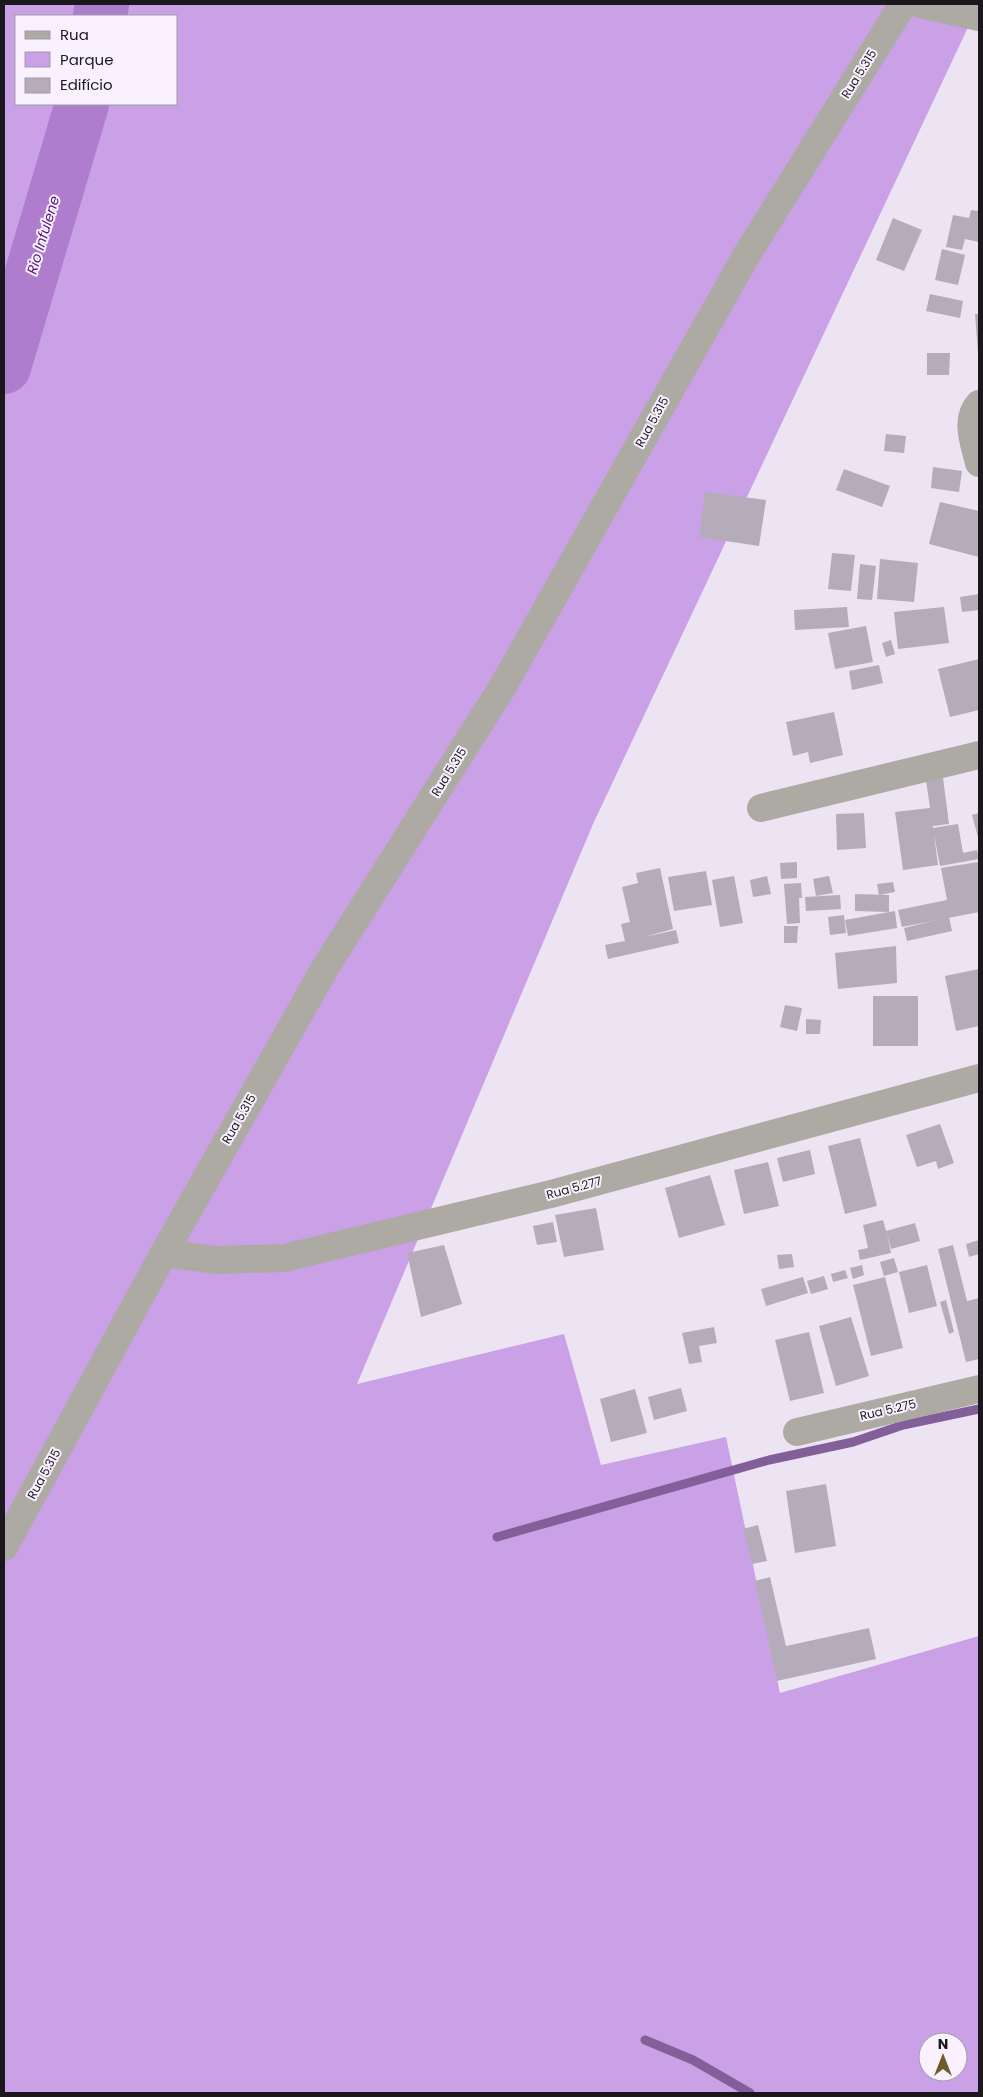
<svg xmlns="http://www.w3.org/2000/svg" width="983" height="2097" font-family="Poppins,sans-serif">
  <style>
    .green { fill: #caa0e6; fill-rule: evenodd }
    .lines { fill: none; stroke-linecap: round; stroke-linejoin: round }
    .stream { stroke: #825f99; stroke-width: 9 }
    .river { stroke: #ae7dce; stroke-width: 54 }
    .building { fill: #b4acba }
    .minor { stroke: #adaaa3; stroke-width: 28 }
    .labels { text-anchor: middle; stroke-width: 4; stroke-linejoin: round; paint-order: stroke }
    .street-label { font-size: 12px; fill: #1a181d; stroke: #f9f2fe }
    .water-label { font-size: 14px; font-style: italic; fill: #571578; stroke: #f9f2fe }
  </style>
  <rect width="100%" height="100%" fill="#ece4f3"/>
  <path class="green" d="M4,4h975l-386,820 -236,560 207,-50 37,131 125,-28 54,256 199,-57v457h-975zM16,16h160v88h-160zM928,2042h30v30h-30z"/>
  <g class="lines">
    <g class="stream">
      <polyline points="497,1537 769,1460 853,1442 903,1425 979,1409"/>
      <polyline points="645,2040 693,2060 750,2093"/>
    </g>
    <g class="river">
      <polyline points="100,16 102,4"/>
      <polyline points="4,367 82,104"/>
    </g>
  </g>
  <g class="building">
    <polygon points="971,210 979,211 979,242 965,239 962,250 946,247 953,215 969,218"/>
    <polygon points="893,218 922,230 904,271 876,260"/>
    <polygon points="942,249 965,255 958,285 935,280"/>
    <polygon points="930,294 963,301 960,318 926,311"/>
    <polygon points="975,314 979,314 979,353 978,353"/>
    <polygon points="927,353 950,353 949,375 927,375"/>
    <polygon points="886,434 906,436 904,453 884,451"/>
    <polygon points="933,467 962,471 959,492 931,488"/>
    <polygon points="844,469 890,486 882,507 836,490"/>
    <polygon points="705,492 766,500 759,546 699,537"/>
    <polygon points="940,502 979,511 979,557 929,544"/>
    <polygon points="832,553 855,555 851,591 828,589"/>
    <polygon points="880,559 918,563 914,602 877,599"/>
    <polygon points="860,564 876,566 872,600 857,599"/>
    <polygon points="979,594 979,610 962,612 960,597"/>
    <polygon points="847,607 849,627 795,630 794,610"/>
    <polygon points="944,607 949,643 898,649 894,612"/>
    <polygon points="866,626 873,662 835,669 828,633"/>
    <polygon points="891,640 895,654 886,657 882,643"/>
    <polygon points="979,659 979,710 950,717 938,669"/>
    <polygon points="879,665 883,683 852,690 849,671"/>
    <polygon points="834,712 843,755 810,763 808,752 793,756 786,722"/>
    <polygon points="943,778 949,824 933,826 933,828 958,824 963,853 977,850 979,859 940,866 934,834 938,865 903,870 895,812 930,808 926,780"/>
    <polygon points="864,813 866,848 837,850 836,814"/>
    <polygon points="979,813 979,841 972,815"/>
    <polygon points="797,862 797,878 781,879 780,863"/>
    <polygon points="978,862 979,912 902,927 898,910 947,900 941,868"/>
    <polygon points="660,868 673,929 644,937 676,930 679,943 608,959 605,945 625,941 621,924 630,922 622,887 638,883 636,873"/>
    <polygon points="706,871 712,905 674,911 668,877"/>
    <polygon points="734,876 743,923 720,927 712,880"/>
    <polygon points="767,876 771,894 753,897 750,880"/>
    <polygon points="829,876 833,893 816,896 813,879"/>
    <polygon points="893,882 895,892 879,895 877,884"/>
    <polygon points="801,883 802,898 799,898 800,923 787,924 784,884"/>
    <polygon points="855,894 889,895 889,912 895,911 897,928 848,936 845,920 889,912 855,911"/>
    <polygon points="840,895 841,909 806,911 805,897"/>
    <polygon points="844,915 846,933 830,935 828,917"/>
    <polygon points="949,917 952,931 907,941 904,928"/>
    <polygon points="784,926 798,926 797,943 784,943"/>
    <polygon points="896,946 897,983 838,989 835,953"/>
    <polygon points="979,969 979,1026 956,1031 945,976"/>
    <rect x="873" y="996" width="45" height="50"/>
    <polygon points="785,1005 802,1008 797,1031 780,1027"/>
    <polygon points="806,1019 821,1020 820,1034 806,1034"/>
    <polygon points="940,1124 954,1163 938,1169 936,1161 917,1167 906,1135"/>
    <polygon points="860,1138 877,1206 845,1214 828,1146"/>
    <polygon points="810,1150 815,1174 783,1182 777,1158"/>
    <polygon points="768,1162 779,1206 744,1214 734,1170"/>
    <polygon points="710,1175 725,1225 679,1238 665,1188"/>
    <polygon points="596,1208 604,1250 564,1257 555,1215"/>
    <polygon points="883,1220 886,1231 915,1223 920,1241 891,1249 887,1234 891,1253 860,1260 858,1250 868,1248 863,1225"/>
    <polygon points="553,1222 557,1242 537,1245 533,1226"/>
    <polygon points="979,1240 979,1254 969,1257 966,1244"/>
    <polygon points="444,1245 462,1304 421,1317 407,1253"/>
    <polygon points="953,1245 967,1301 979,1298 979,1359 966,1362 938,1249"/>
    <polygon points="792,1254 794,1267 779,1269 777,1255"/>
    <polygon points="894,1258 898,1272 884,1276 880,1262"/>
    <polygon points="862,1265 864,1275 853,1279 850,1268"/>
    <polygon points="927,1265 937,1306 909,1313 899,1272"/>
    <polygon points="845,1270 848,1278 833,1282 831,1274"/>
    <polygon points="824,1276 828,1289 811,1294 807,1281"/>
    <polygon points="803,1277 808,1293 766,1306 761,1289"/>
    <polygon points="885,1277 903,1348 871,1356 853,1285"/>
    <polygon points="946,1300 954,1332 949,1334 940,1302"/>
    <polygon points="851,1317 869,1376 836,1386 819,1326"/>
    <polygon points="714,1327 717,1343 699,1346 702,1362 689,1364 682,1333"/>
    <polygon points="809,1332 824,1393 790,1401 775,1340"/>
    <polygon points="681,1388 687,1411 654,1420 648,1397"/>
    <polygon points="635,1389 647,1433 611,1442 600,1399"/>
    <polygon points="826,1484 836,1546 795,1553 786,1491"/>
    <polygon points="758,1525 767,1561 752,1564 743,1529"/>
    <polygon points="770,1577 786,1646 869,1628 876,1659 777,1681 755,1581"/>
  </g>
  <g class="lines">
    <g class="minor">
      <polyline points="920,4 979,17"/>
      <path d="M979,404c-15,16 -4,41 0,59"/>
      <polyline points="761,808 979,755"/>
      <polyline points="164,1253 216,1260 284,1258 551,1194 979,1078"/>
      <polyline points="797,1432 979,1389"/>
      <polyline points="4,1547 164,1253 325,968 503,686 746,256 903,4"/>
    </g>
  </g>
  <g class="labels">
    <g class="street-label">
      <text transform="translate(859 74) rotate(-58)" y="4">Rua 5.315</text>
      <text transform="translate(652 422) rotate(-61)" y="4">Rua 5.315</text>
      <text transform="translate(449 772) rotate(-58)" y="4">Rua 5.315</text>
      <text transform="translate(239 1119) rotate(-60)" y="4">Rua 5.315</text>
      <text transform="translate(574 1188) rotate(-15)" y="4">Rua 5.277</text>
      <text transform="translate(888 1410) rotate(-13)" y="4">Rua 5.275</text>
      <text transform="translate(44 1474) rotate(-61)" y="4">Rua 5.315</text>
    </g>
    <g class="water-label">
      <text transform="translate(43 235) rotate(-73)" y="5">Rio Infulene</text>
    </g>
  </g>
  <rect width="983" height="2097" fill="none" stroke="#1a181d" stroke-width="10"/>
  <rect x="15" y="15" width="162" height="90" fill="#f9f2fe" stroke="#a09ba4"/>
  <rect x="25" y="31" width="25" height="8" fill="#adaaa3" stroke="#a09ba4"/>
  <text x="60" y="40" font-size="15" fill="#1a181d">Rua</text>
  <rect x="25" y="52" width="25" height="15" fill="#caa0e6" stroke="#a09ba4"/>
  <text x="60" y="65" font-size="15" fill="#1a181d">Parque</text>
  <rect x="25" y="78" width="25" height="15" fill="#b4acba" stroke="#a09ba4"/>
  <text x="60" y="90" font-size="15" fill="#1a181d">Edifício</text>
  <g transform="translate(943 2057)"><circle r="24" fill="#f9f2fe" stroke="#a09ba4"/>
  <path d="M0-4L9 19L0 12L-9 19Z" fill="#6f5a29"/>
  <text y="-8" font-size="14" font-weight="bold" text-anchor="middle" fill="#1a181d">N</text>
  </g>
</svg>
